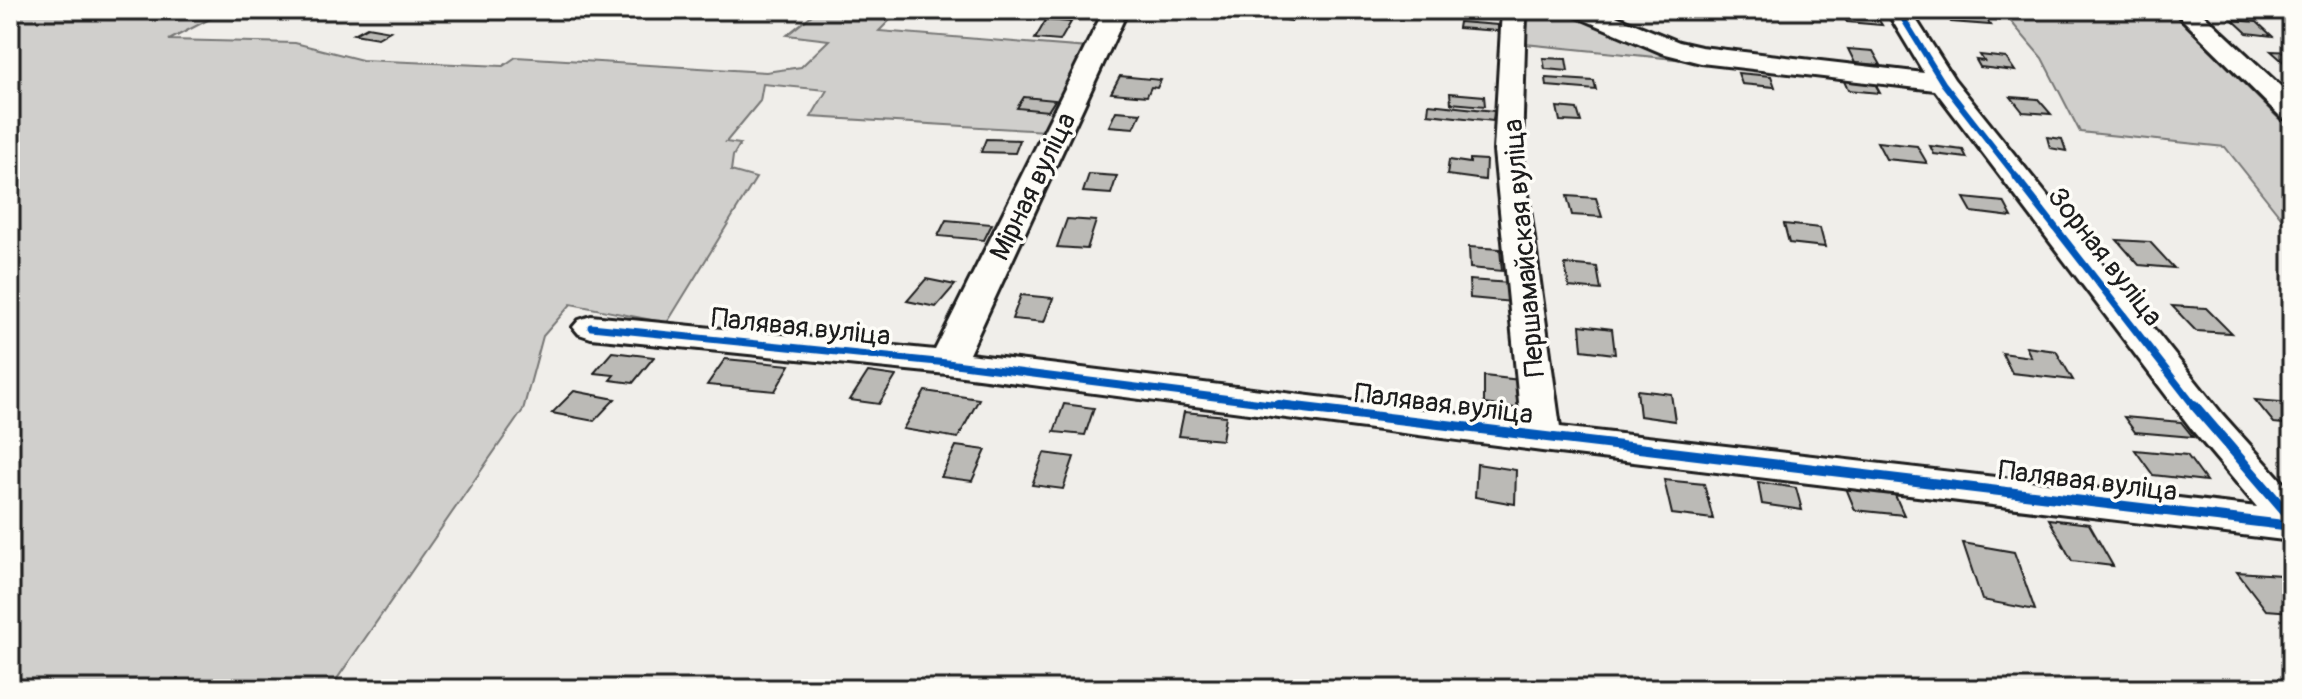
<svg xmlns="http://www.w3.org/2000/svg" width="2302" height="699" font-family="Pangolin,sans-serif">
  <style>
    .green { fill: #d0cfcc; stroke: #767674; stroke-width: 2 }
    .building { fill: #bbbab6; stroke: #1c1c1c; stroke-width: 2 }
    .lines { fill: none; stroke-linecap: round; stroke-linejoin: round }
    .minor-casing { stroke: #1c1c1c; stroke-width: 6 }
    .minor { fill: #fdfcf7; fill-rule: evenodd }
    .cycleway-far2-casing { stroke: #fdfcf7; stroke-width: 10 }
    .cycleway-far1-casing { stroke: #fdfcf7; stroke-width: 12 }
    .cycleway-casing { stroke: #fdfcf7; stroke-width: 15 }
    .cycleway-far2 { stroke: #0057b8; stroke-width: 6 }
    .cycleway-far1 { stroke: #0057b8; stroke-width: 7 }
    .cycleway { stroke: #0057b8; stroke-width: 10 }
    .labels { text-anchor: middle; stroke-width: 7; stroke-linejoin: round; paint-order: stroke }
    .street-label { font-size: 28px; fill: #1c1c1c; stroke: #fdfcf7 }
  </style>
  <rect width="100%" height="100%" fill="#f0eeea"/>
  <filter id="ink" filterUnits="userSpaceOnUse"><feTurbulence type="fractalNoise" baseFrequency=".0125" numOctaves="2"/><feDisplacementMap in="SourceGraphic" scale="16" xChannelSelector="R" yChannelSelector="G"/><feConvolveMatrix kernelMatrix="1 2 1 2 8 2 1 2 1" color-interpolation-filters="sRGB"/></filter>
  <g filter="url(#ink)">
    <g class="green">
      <polygon points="10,10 227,10 169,40 295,43 362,60 503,66 516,57 766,72 801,67 829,40 787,35 818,10 900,10 879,31 1088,48 1047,131 811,117 827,90 763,84 760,101 726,142 740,144 733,156 731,171 756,178 667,323 571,304 543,336 523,410 330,689 10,689"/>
      <polygon points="1524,10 1557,10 1656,51 1715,63 1525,44 1529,16"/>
      <polygon points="2001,10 2171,10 2292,132 2292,231 2225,147 2080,132 2042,58"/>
    </g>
    <g class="building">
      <polygon points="1240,10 1299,10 1292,21 1238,13"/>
      <polygon points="1476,10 1499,10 1498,20 1475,18"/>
      <polygon points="1841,12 1875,14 1882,25 1847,22"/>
      <polygon points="1945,13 1985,17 1991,25 1951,22"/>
      <polygon points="1046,20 1071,22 1060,41 1035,39"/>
      <polygon points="2233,20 2257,22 2272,36 2247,33"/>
      <polygon points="1459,22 1498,25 1498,31 1458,28"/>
      <polygon points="367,27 390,31 378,38 354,34"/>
      <polygon points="1848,49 1873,51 1881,65 1855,63"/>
      <polygon points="2271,51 2292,52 2292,66 2287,65"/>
      <polygon points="1980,55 2006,58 2015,71 1980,67 1976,60 1984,61"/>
      <polygon points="1543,58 1566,59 1568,71 1545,69"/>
      <polygon points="1738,73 1771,76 1775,87 1742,84"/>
      <polygon points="1120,76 1161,80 1157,88 1151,87 1147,96 1111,93"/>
      <polygon points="1546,78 1594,81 1596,90 1547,86"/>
      <polygon points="1843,79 1874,82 1880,93 1848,90"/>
      <polygon points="1450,93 1484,96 1485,106 1451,103"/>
      <polygon points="1024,97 1055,100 1048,111 1017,108"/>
      <polygon points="2011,97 2038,99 2051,114 2023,112"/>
      <polygon points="1429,104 1494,111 1493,121 1428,114"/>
      <polygon points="1557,107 1577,109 1581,122 1560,121"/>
      <polygon points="1116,111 1141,113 1134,128 1109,126"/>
      <polygon points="2047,137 2062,139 2066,151 2050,148"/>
      <polygon points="986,139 1020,140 1015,153 981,152"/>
      <polygon points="1877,142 1917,146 1927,163 1886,159"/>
      <polygon points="1930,146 1963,150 1967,158 1934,154"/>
      <polygon points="1470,159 1486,160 1485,180 1447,175 1449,160 1470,163"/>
      <polygon points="1089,174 1117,176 1111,194 1083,192"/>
      <polygon points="1567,196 1596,198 1602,217 1572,215"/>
      <polygon points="1964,198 2004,202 2012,217 1972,212"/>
      <polygon points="1067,219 1096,221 1087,249 1057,247"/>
      <polygon points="946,220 992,224 984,240 938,236"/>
      <polygon points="1784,224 1820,228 1825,247 1789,243"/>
      <polygon points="2117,240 2150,242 2174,268 2139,265"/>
      <polygon points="1469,247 1500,249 1502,271 1470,268"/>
      <polygon points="1565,264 1597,267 1601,290 1569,287"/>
      <polygon points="926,279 955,285 936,307 907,301"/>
      <polygon points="1469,280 1510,283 1512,302 1470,298"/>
      <polygon points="1021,295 1053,298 1044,322 1012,319"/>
      <polygon points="2172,306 2206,308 2231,333 2196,331"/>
      <polygon points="1580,325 1612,329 1615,354 1582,350"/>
      <polygon points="2026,347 2056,351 2073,380 2012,373 2002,353 2031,357"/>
      <polygon points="612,352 654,357 633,383 610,380 614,375 594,373"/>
      <polygon points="725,359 790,365 775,391 707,385"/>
      <polygon points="868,372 896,376 879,404 850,400"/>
      <polygon points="1484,376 1520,380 1522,409 1484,404"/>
      <polygon points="1637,390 1671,394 1675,421 1640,416"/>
      <polygon points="574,391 615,399 594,421 552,413"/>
      <polygon points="925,391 979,399 958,438 903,429"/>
      <polygon points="2255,400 2292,403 2292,425 2274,423"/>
      <polygon points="1064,404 1094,408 1085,435 1054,432"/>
      <polygon points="1184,412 1226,416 1222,440 1179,436"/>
      <polygon points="2124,417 2181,422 2193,437 2135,432"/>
      <polygon points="956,446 986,450 972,481 941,477"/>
      <polygon points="2135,450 2187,455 2206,481 2153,475"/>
      <polygon points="1044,453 1074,457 1063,489 1032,485"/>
      <polygon points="1477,464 1516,470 1515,504 1475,497"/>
      <polygon points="1664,480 1704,484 1713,519 1672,514"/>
      <polygon points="1758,482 1796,488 1802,510 1762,504"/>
      <polygon points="1846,488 1894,493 1904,515 1855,510"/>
      <polygon points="2049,519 2089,524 2113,566 2072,561"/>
      <polygon points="1963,543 2014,552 2035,610 1982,600"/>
      <polygon points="2237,572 2281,575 2292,589 2292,612 2266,610"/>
    </g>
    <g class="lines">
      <defs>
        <g id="minor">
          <polygon points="1104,10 1128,10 969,354 1521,422 1494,151 1502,10 1526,10 1522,151 1560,427 2257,507 2194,432 1935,90 1701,63 1662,53 1573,15 1569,10 1601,10 1679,42 1701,47 1924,73 1886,10 1910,10 1954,79 2222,414 2292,492 2292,541 1542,451 947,374 591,338 579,334 573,327 579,320 591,316 935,350"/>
          <polygon points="2173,10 2199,10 2292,97 2292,120 2282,118"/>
        </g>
      </defs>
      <use href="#minor" class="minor-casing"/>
      <use href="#minor" class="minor"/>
      <defs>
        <polyline id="cycleway-far2" points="1898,10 1943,83 2018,179"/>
        <g id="cycleway-far1">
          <polyline points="2016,177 2195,407"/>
          <polyline points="591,327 947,363 1294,407"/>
        </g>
        <g id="cycleway">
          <polyline points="1279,405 2292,526"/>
          <polyline points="2194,405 2292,519"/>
        </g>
      </defs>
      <use href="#cycleway-far2" class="cycleway-far2-casing"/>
      <use href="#cycleway-far1" class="cycleway-far1-casing"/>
      <use href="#cycleway" class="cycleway-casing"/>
      <use href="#cycleway-far2" class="cycleway-far2"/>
      <use href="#cycleway-far1" class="cycleway-far1"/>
      <use href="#cycleway" class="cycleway"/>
    </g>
  </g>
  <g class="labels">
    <g class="street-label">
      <text transform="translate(1032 186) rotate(-64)" y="10">Мірная вуліца</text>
      <text transform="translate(1523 248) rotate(-95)" y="10">Першамайская вуліца</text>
      <text transform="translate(2106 256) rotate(52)" y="10">Зорная вуліца</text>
      <text transform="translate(801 326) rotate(6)" y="10">Палявая вуліца</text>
      <text transform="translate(1444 403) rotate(7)" y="10">Палявая вуліца</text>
      <text transform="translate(2088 480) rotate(7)" y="10">Палявая вуліца</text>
    </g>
  </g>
  <rect width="2302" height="699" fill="none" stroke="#fdfcf7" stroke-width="40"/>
  <rect x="20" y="20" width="2262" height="659" fill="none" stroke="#1c1c1c" stroke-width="3" filter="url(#ink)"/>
</svg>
